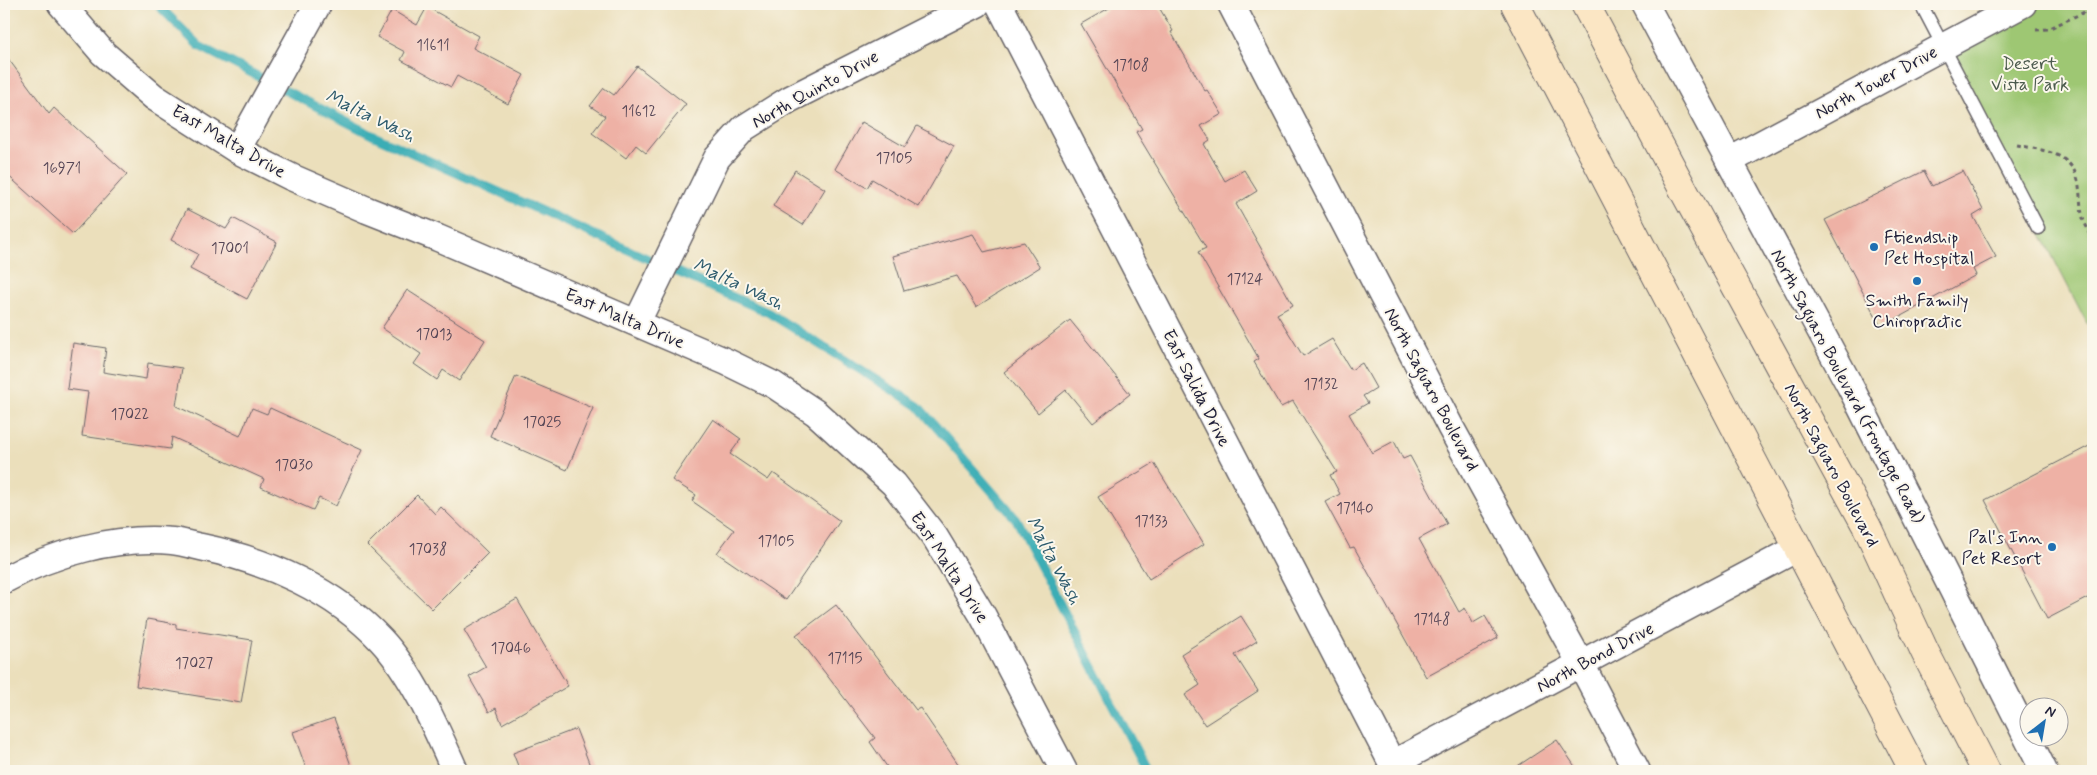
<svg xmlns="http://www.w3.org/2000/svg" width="2097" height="775" font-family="Mynerve,sans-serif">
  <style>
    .green { fill: #9ec773; stroke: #607457 }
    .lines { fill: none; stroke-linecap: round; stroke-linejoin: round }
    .stream { stroke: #3badb5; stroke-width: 9 }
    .building { fill: #eeb1a5 }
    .service-casing { stroke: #686468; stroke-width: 15 }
    .minor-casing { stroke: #686468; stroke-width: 29 }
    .secondary-casing { stroke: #686468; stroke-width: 30 }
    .path { stroke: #686468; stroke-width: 3; stroke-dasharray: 4 4; stroke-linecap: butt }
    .service { stroke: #fff; stroke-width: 12 }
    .minor { stroke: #fff; stroke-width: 26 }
    .secondary { stroke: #fbe6c4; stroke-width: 28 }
    .poi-dot { fill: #1f6fb2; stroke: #fbf7ec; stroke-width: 2 }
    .labels { text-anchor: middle; stroke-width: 4; stroke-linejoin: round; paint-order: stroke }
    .number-label { font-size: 15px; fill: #554656 }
    .park-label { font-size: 18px; fill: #4d5c4f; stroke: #fbf7ec }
    .street-label { font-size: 18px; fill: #22223b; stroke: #fbf7ec }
    .poi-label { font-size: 18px; fill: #22223b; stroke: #fbf7ec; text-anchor: start }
    .water-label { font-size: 19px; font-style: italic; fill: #2c5a6c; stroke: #fbf7ec }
  </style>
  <rect width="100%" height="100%" fill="#fbf7ec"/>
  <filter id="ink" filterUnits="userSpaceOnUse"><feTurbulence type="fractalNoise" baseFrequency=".02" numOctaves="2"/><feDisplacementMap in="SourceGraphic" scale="10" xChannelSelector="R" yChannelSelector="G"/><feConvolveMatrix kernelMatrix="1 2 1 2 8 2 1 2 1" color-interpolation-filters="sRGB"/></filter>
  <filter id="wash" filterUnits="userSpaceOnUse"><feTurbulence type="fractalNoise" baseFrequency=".0096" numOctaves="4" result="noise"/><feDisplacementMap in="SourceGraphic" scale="20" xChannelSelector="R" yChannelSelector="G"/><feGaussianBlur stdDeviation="1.12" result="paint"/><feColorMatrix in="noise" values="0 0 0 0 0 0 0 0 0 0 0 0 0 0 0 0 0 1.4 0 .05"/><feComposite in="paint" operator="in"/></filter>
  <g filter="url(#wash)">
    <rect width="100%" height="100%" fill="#ebdfbb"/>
    <polygon class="green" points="2023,4 2093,4 2093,335 1944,46"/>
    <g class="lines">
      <polyline class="stream" points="157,4 199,46 374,136 769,313 918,406 1016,519 1147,771"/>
    </g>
    <g id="blocks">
      <g class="building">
        <polygon points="1116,4 1157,4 1173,31 1171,32 1205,91 1207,90 1222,114 1201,126 1210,140 1204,144 1225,181 1244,170 1257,191 1236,204 1293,305 1277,314 1303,356 1332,339 1351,370 1362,363 1376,388 1363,396 1368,403 1349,414 1372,453 1394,441 1403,459 1410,456 1447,524 1419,539 1459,612 1465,608 1473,623 1485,616 1498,638 1426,677 1354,547 1350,548 1325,502 1340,494 1330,475 1337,472 1293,401 1281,407 1254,362 1259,359 1198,252 1206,248 1136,132 1142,129 1081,24"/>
        <polygon points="427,7 479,36 473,48 524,75 508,104 457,76 451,87 401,60 405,52 377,37 392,10 417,25"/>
        <polygon points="4,53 49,114 54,108 127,174 73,234 4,172"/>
        <polygon points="637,66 686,104 646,153 636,145 626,158 592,133 605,116 590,106 604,88 614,95"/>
        <polygon points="862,122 905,147 917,126 954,146 919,207 872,179 867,188 835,169"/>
        <polygon points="795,170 825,189 803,225 773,206"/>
        <polygon points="1924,171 1932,186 1963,171 1983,210 1973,216 1996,257 1973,269 1976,275 1881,327 1825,220"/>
        <polygon points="187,209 226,229 233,218 277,242 247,299 190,269 198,254 171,240"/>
        <polygon points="973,234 984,252 1024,242 1040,267 976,307 957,276 904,291 893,256"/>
        <polygon points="407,290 485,340 459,381 443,370 437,380 414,364 421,354 382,328"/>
        <polygon points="1070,320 1130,394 1093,423 1066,390 1038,413 1004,372"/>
        <polygon points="73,343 106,348 103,372 146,379 148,363 182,368 176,406 240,436 252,408 267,414 270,408 362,450 336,506 319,498 313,510 261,487 264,479 172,437 170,449 82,436 88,392 67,389"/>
        <polygon points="516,376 593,408 567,470 490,436"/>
        <polygon points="713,419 741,439 730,454 768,480 773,473 840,521 786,600 717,553 734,530 692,501 696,495 672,480"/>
        <polygon points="2093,444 2093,595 2047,619 1985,500"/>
        <polygon points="1154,463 1204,544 1149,579 1098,497"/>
        <polygon points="417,495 435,514 441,507 488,553 432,609 367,545"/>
        <polygon points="517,599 568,686 502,724 496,708 489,712 469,677 486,667 464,630"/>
        <polygon points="836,605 916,710 920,708 963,771 890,771 870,742 875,738 796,635"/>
        <polygon points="1241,616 1257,641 1235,655 1258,691 1205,725 1185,695 1200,685 1181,654"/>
        <polygon points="147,619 176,624 176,628 252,640 241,703 136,686"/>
        <polygon points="334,718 353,771 307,771 293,732"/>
        <polygon points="576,729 592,771 520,771 513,753"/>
        <polygon points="1557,740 1578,771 1510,771"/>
      </g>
    </g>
  </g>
  <g filter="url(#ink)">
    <use href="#blocks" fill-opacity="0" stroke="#686468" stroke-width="1"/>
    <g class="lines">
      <defs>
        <polyline id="service" points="1921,4 2038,228"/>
        <g id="minor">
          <polyline points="61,4 103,53 154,97 237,150 291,177 367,210 438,238 727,362 774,385 816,413 894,484 935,537 983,616 1064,771"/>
          <polyline points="999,4 1396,771"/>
          <polyline points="1231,4 1451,428 1581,664 1637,771"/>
          <polyline points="1645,4 1850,386 2044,771"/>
          <polyline points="237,150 318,4"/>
          <polyline points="1729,161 2023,4"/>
          <polyline points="637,322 717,158 744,128 790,99 977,4"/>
          <path d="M4,580c49,-27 111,-44 168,-39 9,1 20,4 29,6 67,14 133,43 180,93 32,34 55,88 74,131"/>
          <polyline points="1392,764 1798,548"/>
        </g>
        <g id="secondary">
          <polyline points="1515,4 1914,771"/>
          <polyline points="1585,4 1685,193 1867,527 1925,652 1986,771"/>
        </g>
      </defs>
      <use href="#service" class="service-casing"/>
      <use href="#minor" class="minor-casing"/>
      <use href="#secondary" class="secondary-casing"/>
      <g class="path">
        <polyline points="2036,30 2048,29 2093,8"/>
        <path d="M2017,145c14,3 33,5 45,13 23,15 15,38 21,60 2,7 7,14 10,21"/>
      </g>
      <use href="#service" class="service"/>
      <use href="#minor" class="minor"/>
      <use href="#secondary" class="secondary"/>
    </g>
  </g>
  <g class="poi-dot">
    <circle cx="1874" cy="247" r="5"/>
    <circle cx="1917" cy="281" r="5"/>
    <circle cx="2052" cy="547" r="5"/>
  </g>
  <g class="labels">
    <g class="number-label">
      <text x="433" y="50">11611</text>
      <text x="1131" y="70">17108</text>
      <text x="639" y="116">11612</text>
      <text x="894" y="163">17105</text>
      <text x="62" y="173">16971</text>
      <text x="230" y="253">17001</text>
      <text x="1245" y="284">17124</text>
      <text x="434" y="339">17013</text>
      <text x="1321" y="389">17132</text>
      <text x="130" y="419">17022</text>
      <text x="542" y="427">17025</text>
      <text x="294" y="470">17030</text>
      <text x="1355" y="513">17140</text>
      <text x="1151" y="526">17133</text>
      <text x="776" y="546">17105</text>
      <text x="428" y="554">17038</text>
      <text x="1432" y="624">17148</text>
      <text x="511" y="653">17046</text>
      <text x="845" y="663">17115</text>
      <text x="194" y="668">17027</text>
    </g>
    <g class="park-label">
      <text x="2030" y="69">Desert<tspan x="2030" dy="21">Vista Park</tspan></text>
    </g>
    <g class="street-label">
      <text transform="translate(1876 82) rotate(-28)" y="6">North Tower Drive</text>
      <text transform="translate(815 89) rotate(-29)" y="6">North Quinto Drive</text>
      <text transform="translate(229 141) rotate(30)" y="6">East Malta Drive</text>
      <text transform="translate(625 318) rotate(23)" y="6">East Malta Drive</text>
      <text transform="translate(1848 386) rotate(62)" y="6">North Saguaro Boulevard (Frontage Road)</text>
      <text transform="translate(1197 388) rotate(63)" y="6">East Salida Drive</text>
      <text transform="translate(1432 389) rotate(62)" y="6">North Saguaro Boulevard</text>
      <text transform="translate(1832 465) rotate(62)" y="6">North Saguaro Boulevard</text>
      <text transform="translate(950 567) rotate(57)" y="6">East Malta Drive</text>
      <text transform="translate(1595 657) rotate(-28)" y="6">North Bond Drive</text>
    </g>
    <g class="poi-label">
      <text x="1884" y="243">Ftiendship<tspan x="1884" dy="21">Pet Hospital</tspan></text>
      <text x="1917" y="306" text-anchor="middle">Smith Family<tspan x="1917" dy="21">Chiropractic</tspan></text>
      <text x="2042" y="543" text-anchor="end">Pal's Inn<tspan x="2042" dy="21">Pet Resort</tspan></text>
    </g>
    <g class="water-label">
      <text transform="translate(371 115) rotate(26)" y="7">Malta Wash</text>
      <text transform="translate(739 283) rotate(25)" y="7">Malta Wash</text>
      <text transform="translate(1055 560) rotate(62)" y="7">Malta Wash</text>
    </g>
  </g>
  <rect width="2097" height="775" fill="none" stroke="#fbf7ec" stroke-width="20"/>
  <g transform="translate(2044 722) rotate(31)"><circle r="24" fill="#fbf7ec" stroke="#a4a2a5"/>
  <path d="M0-4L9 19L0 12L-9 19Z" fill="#1f6fb2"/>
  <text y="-8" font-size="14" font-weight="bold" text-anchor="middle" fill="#22223b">N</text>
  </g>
</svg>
